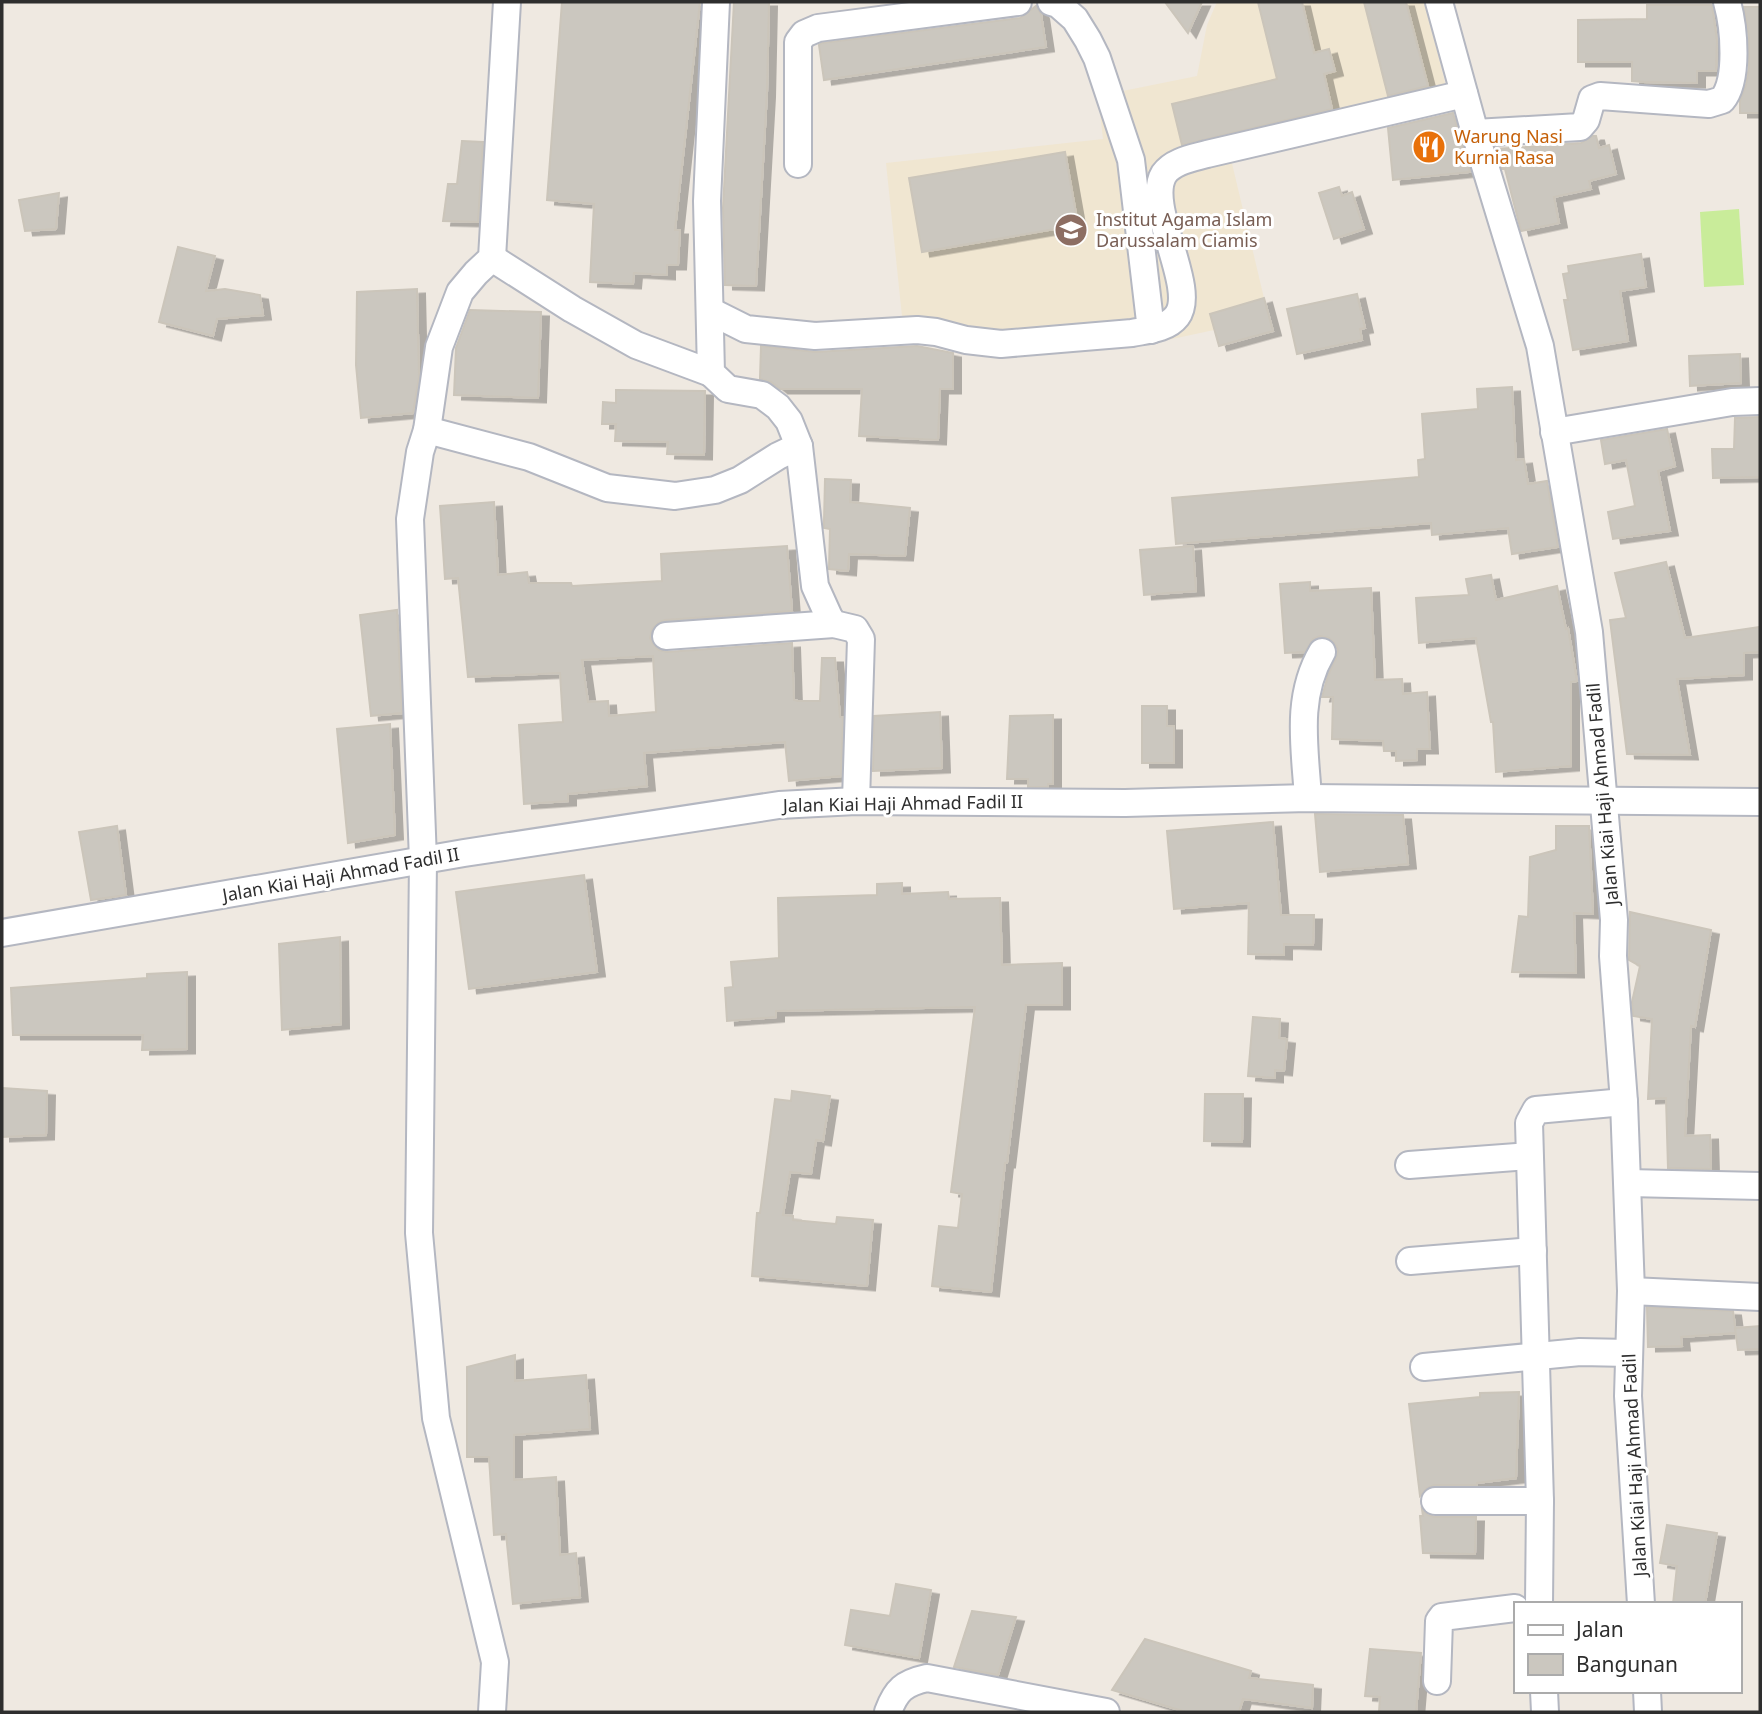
<svg xmlns="http://www.w3.org/2000/svg" width="1762" height="1714" font-family="'Noto Sans',sans-serif">
  <style>
    .education { fill: #f0e6d1 }
    .pitch { fill: #c9ec9a }
    .building { fill: #cbc7bf; stroke: #cbc5ba; stroke-width: 2; fill-rule: evenodd; filter: url(#shadow) }
    .lines { fill: none; stroke-linecap: round; stroke-linejoin: round }
    .minor-casing { stroke: #b4b7c1; stroke-width: 30 }
    .minor { stroke: #fff; stroke-width: 26 }
    .labels { text-anchor: middle; stroke-width: 6; stroke-linejoin: round; paint-order: stroke }
    .food-label { font-size: 18px; fill: #c56008; stroke: #fff; text-anchor: start }
    .education-label { font-size: 18px; fill: #785e54; stroke: #fff; text-anchor: start }
    .street-label { font-size: 18px; fill: #2e2e2e; stroke: #fff }
  </style>
  <defs>
    <filter id="shadow"><feDropShadow dx="8" dy="4.5" stdDeviation="0" flood-color="#0004"/></filter>
  </defs>
  <rect width="100%" height="100%" fill="#efe9e1"/>
  <polygon class="education" points="1217,2 1425,2 1452,111 1366,123 1230,155 1264,298 1210,314 1214,330 1149,344 1017,354 933,345 905,345 886,163 1103,139 1098,96 1197,76 1207,25"/>
  <polygon class="pitch" points="1739,209 1744,285 1704,287 1700,212"/>
  <g class="building">
    <polygon points="562,2 700,2 675,230 680,230 678,265 667,265 667,275 634,273 633,284 590,282 594,204 547,200"/>
    <polygon points="734,2 769,2 767,93 756,286 725,285 723,208"/>
    <polygon points="1165,2 1202,2 1188,33"/>
    <polygon points="1258,2 1302,2 1314,53 1329,49 1335,71 1324,74 1332,109 1182,145 1172,104 1277,79"/>
    <polygon points="1364,2 1406,2 1428,86 1388,96"/>
    <polygon points="1647,5 1712,5 1717,40 1716,71 1697,71 1697,83 1644,82 1632,81 1632,62 1578,62 1578,20 1647,19"/>
    <polygon points="1036,6 1041,14 1046,47 824,80 819,45 822,43 1020,18"/>
    <polygon points="1744,7 1760,7 1760,113 1740,113 1740,101 1746,84 1749,67 1749,38"/>
    <polygon points="1453,113 1470,172 1393,180 1388,128"/>
    <polygon points="1593,136 1596,136 1599,148 1609,145 1616,174 1589,181 1591,189 1554,197 1559,223 1521,231 1505,169 1502,169 1496,149 1581,143"/>
    <polygon points="462,141 483,142 478,222 443,221 448,184 457,184"/>
    <polygon points="1065,152 1078,225 922,252 909,178"/>
    <polygon points="1339,187 1342,196 1352,192 1364,229 1334,239 1319,193"/>
    <polygon points="59,193 56,229 25,231 19,200"/>
    <polygon points="178,247 215,256 206,291 225,289 260,295 263,315 217,319 213,336 159,322"/>
    <polygon points="1641,254 1646,287 1620,291 1628,341 1573,350 1564,300 1568,300 1563,274 1569,273 1568,266"/>
    <polygon points="417,289 419,377 413,413 361,418 356,365 357,292"/>
    <polygon points="1357,294 1365,328 1360,329 1362,340 1297,354 1287,309"/>
    <polygon points="1264,298 1273,331 1219,346 1210,314"/>
    <polygon points="470,310 541,312 538,398 454,395 456,348"/>
    <polygon points="761,346 816,352 917,346 953,353 953,389 940,389 938,440 859,436 862,389 780,389 771,382 760,379"/>
    <polygon points="1740,354 1741,383 1690,386 1689,356"/>
    <polygon points="1512,387 1516,460 1524,459 1528,484 1547,481 1558,547 1512,554 1508,528 1432,535 1431,523 1176,544 1172,498 1419,477 1418,460 1425,459 1422,414 1478,409 1477,389"/>
    <polygon points="616,390 705,391 704,455 667,454 668,442 615,441 616,424 602,424 603,402 616,403"/>
    <polygon points="1760,417 1760,477 1713,478 1712,449 1734,449 1735,418"/>
    <polygon points="1667,429 1675,466 1658,471 1670,531 1613,539 1608,512 1635,506 1626,460 1605,464 1601,440"/>
    <polygon points="825,479 851,480 850,502 910,508 905,556 849,554 848,571 829,569 830,529 824,528 824,522"/>
    <path d="M494,502l4,73 29,-3 2,11h42l1,3 90,-5 -1,-27 126,-8 5,65 -127,9 -7,3 -6,6 -2,9 3,6 6,6 8,2 125,-9 2,57 4,1h22l2,-43h13l5,59h3l-2,59 -52,5 -4,-39 -141,11 3,33 -79,8v7l-44,3 -5,-79 44,-3 -3,-49 -92,4 -10,-99 -13,1 -5,-73zM653,656l3,56 -47,4 -1,-15 -20,1 -6,-42z"/>
    <polygon points="1193,546 1196,591 1144,595 1140,550"/>
    <polygon points="1666,562 1685,638 1760,627 1760,652 1744,653 1744,675 1677,679 1690,755 1627,754 1610,620 1626,618 1615,573"/>
    <polygon points="1491,575 1496,600 1557,586 1566,629 1568,628 1577,681 1571,682 1571,766 1496,772 1493,722 1491,722 1476,638 1419,643 1416,598 1469,595 1466,579"/>
    <polygon points="1310,582 1310,591 1371,588 1375,680 1402,679 1403,694 1427,692 1430,749 1417,749 1417,760 1396,761 1396,751 1384,751 1383,741 1332,739 1333,697 1322,697 1328,675 1336,658 1338,650 1335,644 1329,638 1320,636 1313,639 1305,652 1285,653 1280,584"/>
    <polygon points="397,610 402,713 371,716 360,615"/>
    <polygon points="1142,706 1167,706 1167,726 1174,726 1174,763 1142,763"/>
    <polygon points="940,712 942,768 873,771 874,716"/>
    <polygon points="1053,715 1053,784 1048,784 1048,787 1028,787 1028,779 1007,779 1010,716"/>
    <polygon points="390,724 395,835 348,843 337,729"/>
    <polygon points="1315,814 1403,815 1408,864 1320,872"/>
    <polygon points="1273,822 1281,915 1314,915 1313,945 1284,944 1284,955 1248,954 1249,903 1174,909 1167,831"/>
    <polygon points="117,826 126,895 91,900 79,832"/>
    <polygon points="1556,826 1589,826 1593,914 1574,913 1576,973 1512,972 1519,916 1528,917 1530,857 1556,850"/>
    <polygon points="584,875 597,972 469,989 456,892"/>
    <polygon points="902,883 902,894 948,892 949,899 1000,898 1002,965 1062,963 1062,1005 1026,1005 1007,1163 1005,1163 991,1292 932,1286 939,1226 958,1228 962,1194 951,1192 975,1007 776,1011 776,1017 727,1021 725,988 733,987 731,962 779,958 778,898 877,895 877,884"/>
    <polygon points="1630,912 1711,930 1695,1027 1691,1026 1685,1136 1710,1135 1711,1169 1668,1168 1666,1098 1648,1099 1652,1019 1633,1016 1632,1002 1640,966 1629,960"/>
    <polygon points="340,937 341,1024 282,1030 279,944"/>
    <polygon points="187,972 187,1049 142,1050 143,1035 13,1035 11,988 147,978 147,974"/>
    <polygon points="1253,1017 1280,1019 1279,1038 1287,1039 1284,1071 1275,1070 1275,1078 1248,1076"/>
    <polygon points="2,1088 47,1091 46,1135 2,1137"/>
    <polygon points="792,1091 830,1096 823,1141 816,1140 811,1174 790,1172 783,1215 793,1216 793,1220 836,1224 837,1217 873,1220 867,1286 752,1276 757,1213 760,1213 775,1099 791,1101"/>
    <polygon points="1205,1094 1243,1094 1242,1142 1204,1141"/>
    <polygon points="1647,1307 1733,1311 1736,1333 1681,1337 1682,1346 1648,1347"/>
    <polygon points="1760,1326 1760,1349 1738,1350 1735,1328"/>
    <polygon points="515,1355 515,1381 586,1375 590,1429 514,1435 514,1480 556,1477 560,1555 576,1553 580,1597 513,1604 506,1534 494,1535 489,1457 467,1457 467,1367"/>
    <polygon points="1519,1392 1516,1478 1477,1483 1477,1485 1434,1485 1427,1488 1420,1496 1409,1404 1480,1397 1480,1393"/>
    <polygon points="1422,1509 1428,1515 1434,1517 1476,1517 1475,1554 1423,1553 1420,1516 1423,1516"/>
    <polygon points="1667,1525 1717,1533 1705,1604 1673,1604 1677,1566 1660,1563"/>
    <polygon points="896,1584 931,1590 919,1658 845,1645 851,1610 890,1616"/>
    <polygon points="972,1611 1016,1617 998,1675 954,1667"/>
    <polygon points="1145,1639 1251,1671 1249,1678 1313,1685 1312,1708 1243,1699 1239,1712 1186,1712 1112,1690"/>
    <polygon points="1370,1649 1421,1653 1416,1712 1379,1712 1380,1697 1365,1696"/>
  </g>
  <g class="lines">
    <defs>
      <g id="minor">
        <polyline points="716,2 707,201 711,373 728,389 762,395 778,407 789,421 799,446 815,586 829,617 834,624 855,629 861,639 856,801"/>
        <polyline points="1051,2 1058,4 1075,19 1088,40 1097,58 1131,160 1151,330"/>
        <polyline points="1439,2 1475,133 1540,346 1589,632 1614,920 1613,956 1624,1102 1631,1291 1628,1396 1641,1604"/>
        <path d="M1475,133l105,-6 6,-7 6,-21 8,-3 109,8 13,-4c17,-20 12,-73 5,-98"/>
        <polyline points="798,164 798,42 804,34 818,28 1018,2"/>
        <polyline points="492,258 572,309 636,345 711,373"/>
        <path d="M710,311l36,18 69,7 102,-6 19,2 30,8 35,4 131,-11c15,-3 35,-4 45,-17 21,-28 -33,-110 -13,-142 9,-13 29,-16 43,-20l257,-60"/>
        <polyline points="427,430 529,457 607,488 675,496 715,490 740,480 778,456 799,446"/>
        <polyline points="1554,432 1732,402 1760,401"/>
        <polyline points="666,636 834,624"/>
        <path d="M1308,798c-3,-50 -13,-100 14,-146"/>
        <polyline points="2,933 464,853 779,805 856,801 1125,803 1308,798 1760,802"/>
        <polyline points="1409,1165 1529,1156"/>
        <polyline points="1628,1183 1760,1186"/>
        <polyline points="1410,1261 1533,1251"/>
        <polyline points="1631,1291 1760,1297"/>
        <polyline points="1424,1367 1580,1352 1629,1353"/>
        <polyline points="1435,1501 1540,1501"/>
        <polyline points="1539,1604 1540,1501 1529,1123 1536,1110 1624,1102"/>
        <polyline points="1437,1681 1439,1621 1442,1617 1515,1608"/>
        <polyline points="1544,1691 1545,1712"/>
        <polyline points="1647,1691 1648,1712"/>
        <polyline points="492,1712 495,1662 436,1418 419,1233 423,860 410,519 420,452 427,430 439,347 460,292 476,273 492,258 507,2"/>
        <path d="M888,1712c8,-22 16,-29 39,-34l179,34"/>
      </g>
    </defs>
    <use href="#minor" class="minor-casing"/>
    <use href="#minor" class="minor"/>
  </g>
  <defs>
    <symbol id="restaurant-disc" viewBox="-11 -11 22 22"><circle r="9.5" fill="#e8710a" stroke="#fff"/><path d="M-5-6h1v4h1v-4h1v4h1v-4h1v5L-1.5 .5V6h-2V.5L-5-1ZM5-6V6H3V1.5H1.5Q1.5-4 5-6Z" fill="#fff"/></symbol>
    <symbol id="university-disc" viewBox="-11 -11 22 22"><circle r="9.5" fill="#8d6e63" stroke="#fff"/><path d="M0-5L7-2L0 1L-7-2ZM-4 1L0 2.5L4 1V4Q0 6-4 4Z" fill="#fff"/></symbol>
  </defs>
  <g fill-rule="evenodd">
    <use href="#restaurant-disc" x="1410" y="128" width="38" height="38"/>
    <use href="#university-disc" x="1052" y="211" width="38" height="38"/>
  </g>
  <g class="labels">
    <g class="food-label">
      <text x="1454" y="143">Warung Nasi<tspan x="1454" dy="21">Kurnia Rasa</tspan></text>
    </g>
    <g class="education-label">
      <text x="1096" y="226">Institut Agama Islam<tspan x="1096" dy="21">Darussalam Ciamis</tspan></text>
    </g>
    <g class="street-label">
      <text transform="translate(1603 794) rotate(-95)" y="6">Jalan Kiai Haji Ahmad Fadil</text>
      <text transform="translate(903 804) rotate(-1)" y="6">Jalan Kiai Haji Ahmad Fadil II</text>
      <text transform="translate(341 875) rotate(-10)" y="6">Jalan Kiai Haji Ahmad Fadil II</text>
      <text transform="translate(1635 1465) rotate(-93)" y="6">Jalan Kiai Haji Ahmad Fadil</text>
    </g>
  </g>
  <rect width="1762" height="1714" fill="none" stroke="#2e2e2e" stroke-width="7"/>
  <rect x="1514" y="1602" width="228" height="91" fill="#ffffff" stroke="#ababab" stroke-width="2"/>
  <rect x="1528" y="1625" width="35" height="10" fill="#ffffff" stroke="#ababab" stroke-width="2"/>
  <text x="1576" y="1637" font-size="21" fill="#2e2e2e">Jalan</text>
  <rect x="1528" y="1654" width="35" height="21" fill="#cbc7bf" stroke="#ababab" stroke-width="2"/>
  <text x="1576" y="1672" font-size="21" fill="#2e2e2e">Bangunan</text>
</svg>
